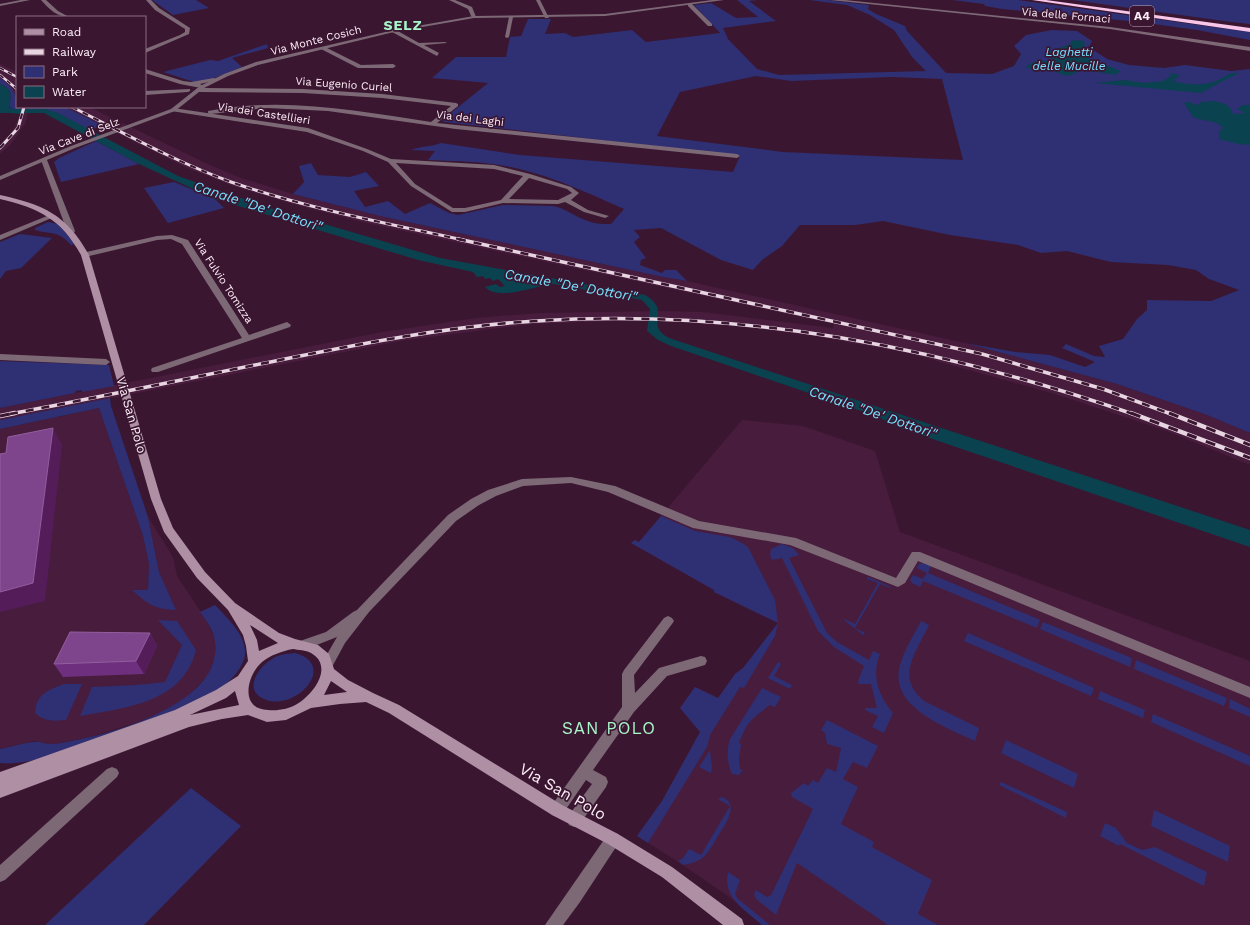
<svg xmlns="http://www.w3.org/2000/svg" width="1250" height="925" font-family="'Work Sans',sans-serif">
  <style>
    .built { fill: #481c3d }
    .green { fill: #2f2f73; fill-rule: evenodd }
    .water { fill: #0a4250 }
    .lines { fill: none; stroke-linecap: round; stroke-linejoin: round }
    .canal { fill: #0a4250; fill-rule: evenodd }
    .minor { fill: #7d6976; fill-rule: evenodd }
    .tertiary { fill: #7d6976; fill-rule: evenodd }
    .secondary { fill: #ae8fa4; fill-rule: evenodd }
    .motorway { fill: #f8c6e8; fill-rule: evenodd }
    .rail-far3-casing { stroke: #e7d5e1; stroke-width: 2.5 }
    .rail-far2-casing { stroke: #e7d5e1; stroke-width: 3 }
    .rail-far1-casing { stroke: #e7d5e1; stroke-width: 3.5 }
    .rail-casing { stroke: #e7d5e1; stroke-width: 4.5 }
    .rail-far3 { stroke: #3b1631; stroke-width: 1.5; stroke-dasharray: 4.5; stroke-linecap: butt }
    .rail-far2 { stroke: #3b1631; stroke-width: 2; stroke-dasharray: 6; stroke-linecap: butt }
    .rail-far1 { stroke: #3b1631; stroke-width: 2.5; stroke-dasharray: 8; stroke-linecap: butt }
    .rail { stroke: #3b1631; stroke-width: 3; stroke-dasharray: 10; stroke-linecap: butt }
    .wall { fill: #6f2f7f }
    .shaded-wall { fill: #541d5a }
    .building { fill: #7e448c; stroke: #925e9d }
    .labels { text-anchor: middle; stroke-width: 3.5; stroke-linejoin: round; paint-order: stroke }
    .far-street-label { font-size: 11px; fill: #feeef8; stroke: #3b1631 }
    .shield { fill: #3b1631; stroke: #c4adbc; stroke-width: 1 }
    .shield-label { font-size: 12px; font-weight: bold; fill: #feeef8 }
    .far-water-label { font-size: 12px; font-style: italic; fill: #76e0fd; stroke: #3b1631 }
    .street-label { font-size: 13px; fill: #feeef8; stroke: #3b1631 }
    .far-district-label { font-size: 14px; font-weight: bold; letter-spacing: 1px; fill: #a8f7c9; stroke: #3b1631 }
    .water-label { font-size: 14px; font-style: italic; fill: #76e0fd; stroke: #3b1631 }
    .near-street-label { font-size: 16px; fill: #feeef8; stroke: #3b1631 }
    .near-neighbourhood-label { font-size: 17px; letter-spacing: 1px; fill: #a8f7c9; stroke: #3b1631 }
  </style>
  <rect width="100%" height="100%" fill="#3b1631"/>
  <g class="built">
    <polygon points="0,64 17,72 17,96 7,83 0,78"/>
    <polygon points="20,107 28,107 28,113 25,124 11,144 0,154 0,145 13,130 21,114"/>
    <polygon points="65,107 89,107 210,165 241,178 293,194 380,216 663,277 687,281 965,343 1117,384 1207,415 1250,433 1250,465 1167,431 1055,394 908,353 815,336 740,326 663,321 609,321 530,324 400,341 0,420 0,408 382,332 476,318 540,313 662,311 702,312 833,328 834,324 362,222 293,204 233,186 187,168"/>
    <polygon points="99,408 143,536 149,564 148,590 133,590 176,610 159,572 148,517 173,557 177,576 207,621 216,642 215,657 208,675 188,697 161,713 135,723 90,737 52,745 34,741 0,749 0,429"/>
    <polygon points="742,420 803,426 875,451 900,532 1250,661 1250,925 762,925 732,899 683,865 637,836 662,801 700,732 680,708 695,687 718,698 735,674 743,668 778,623 714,592 714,590 631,543 635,540 639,542"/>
  </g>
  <g class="green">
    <polygon points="152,0 196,0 209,8 173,15"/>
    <path d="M737,0h21l-9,1 27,20 -53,7 5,11 29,30 22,6 147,-4 -14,-14 -18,-27 -24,-15 -23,-10 -38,-5h18l42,5 -1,4 8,5 29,12 2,5 39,42 46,1 22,-8 7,-12 -7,-8 12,-11 26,-5 25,1 15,10 -3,6 18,12 22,6 35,3 21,-3 46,6 19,-2v364l-43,-18 -90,-31 -152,-41 50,9 35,3 35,12 10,-5 -33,-14 4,-4 28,12 11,1 -6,-11 24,-7 14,-20 10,-9v-10l64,1 28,-11 -30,-11 -13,-9 -28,-5 -57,-3 -44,-11 -26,2 -23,-8 -68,-10 -67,-14 -28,4h-55l-18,21 -20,14 -9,10 -32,-10 -60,-32 -27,2 6,7 -6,5 12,16 -5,2 -1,5 22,8 3,-3h11l11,11 -24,-4 -283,-61 -87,-22 11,-12 -5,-16 12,-3 7,12 32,2 16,-5 13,14 -25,5 11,16 23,-6 17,13 25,-11 19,10 9,2 45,-10 50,1c12,2 21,10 32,14 9,4 16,4 26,4l13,-15c-40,-18 -87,-40 -132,-45 -21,-3 -43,-3 -64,-4l7,-9 -24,-1c10,-4 20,-3 30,-7l79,12 213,17 7,-16 -296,-34 -2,-2 46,-37 -56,-5 24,-21h50l4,-20 11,-1 7,-17h23l-6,15 20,-1 8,4 59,-7 14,12 74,-9 -26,-28 17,-2 25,15 22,-1zM756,76l35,5 101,-4 50,2 21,81 -180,-8 -126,-16 23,-44z"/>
    <polygon points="952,0 1018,0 1250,32 1250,40 1197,30 1139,22 1002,9 985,6 984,4"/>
    <polygon points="1072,0 1250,0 1250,24 1231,22"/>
    <polygon points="267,44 268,48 232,58 242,67 212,79 194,82 163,72 210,60 218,61"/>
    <path d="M0,78c12,8 17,15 17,29h3v3l-8,-1 -3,-3c3,-12 3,-17 -9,-22z"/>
    <polygon points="28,107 65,107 104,126 89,130 46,109 28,109"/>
    <polygon points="96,141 139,164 61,182 54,162 59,158"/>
    <polygon points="174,182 215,199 224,208 168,223 144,188"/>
    <path d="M48,222l10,2 17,20 -4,1c-13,-15 -19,-10 -36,-15v-2z"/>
    <polygon points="20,234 52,238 21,268 6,271 0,279 0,242"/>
    <polygon points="0,361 109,365 114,386 82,392 82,390 76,391 75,393 0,408"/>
    <path d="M110,398l1,8 37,111 11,55 17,38c-22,-1 -28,-6 -44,-20h16l1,-26 -6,-28 -44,-128 -99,21v-9z"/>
    <polygon points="661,516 695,531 730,537 742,543 748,547 775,600 778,623 775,636 744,688 740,687 710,735 707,747 648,843 637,836 662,801 700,732 680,708 695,687 718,698 735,674 743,668 778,623 714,592 714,590 631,543 635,540 639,542"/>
    <path d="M782,544l11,4 6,7 -10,3 38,75 10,9 32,18 4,-9 7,3c-9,22 -1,42 13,59l-9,20 -12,-6 6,-11 -13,-6v-2h12l-6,-24h-12l-1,-3 6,-15 -30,-19 -16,-16 -36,-73 -10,2 -2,-5 1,-6z"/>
    <polygon points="919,564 923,563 931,566 928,573 1038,619 1040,620 1037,628 923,581 920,587 912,583 910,580 913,575 923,579 927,573 917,568"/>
    <polygon points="868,577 891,587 890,588 880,584 855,628 865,633 863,635 844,620 844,619 855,624 878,583 867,579"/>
    <path d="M215,605c14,15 39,37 27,59 -5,11 -17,22 -27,28 -25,16 -57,24 -84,34 -37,13 -93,41 -131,37v-14c11,-2 22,-6 33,-7 7,-1 14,3 21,2 45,-6 137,-31 157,-76 9,-22 4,-37 -11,-56z"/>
    <path d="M158,620l19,1 19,29c-13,53 -71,58 -116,66l12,-29 45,-2 28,-3 17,-37z"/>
    <path d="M921,621l8,4c-13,28 -35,53 -3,77l53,26 -4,13c-29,-14 -87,-34 -75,-76 4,-15 14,-30 21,-44z"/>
    <polygon points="1043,622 1132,658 1130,667 1040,629"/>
    <polygon points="968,633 1094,688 1091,696 964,641"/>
    <path d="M295,653c44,12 0,60 -31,46 -21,-9 -6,-32 8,-40 7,-5 15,-5 23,-6z"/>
    <polygon points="1136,660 1227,698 1224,706 1134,669"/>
    <polygon points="778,662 781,664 774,676 792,685 790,689 768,678"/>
    <path d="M64,684h18l-16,36c-12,1 -22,2 -31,-7 1,-19 13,-23 29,-29z"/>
    <path d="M762,688l19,9 -6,10 -5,-2c-18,13 -23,17 -31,38l2,1 -2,15 1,10 3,1 -4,5 -7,-1c-5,-12 -6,-22 -2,-35z"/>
    <polygon points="1100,691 1145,710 1143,718 1098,699"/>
    <polygon points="1230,699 1250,709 1250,717 1229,708"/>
    <polygon points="1153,714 1250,756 1250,766 1151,722"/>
    <polygon points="827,720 878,746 867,768 853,762 843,779 858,787 841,824 874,842 872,847 932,880 918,914 938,925 888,925 797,863 776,915 756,899 754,894 756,890 767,897 771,895 813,809 792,797 791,793 804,783 808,786 813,780 818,783 827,768 836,772 841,748 827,744 825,733 821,730"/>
    <polygon points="1006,740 1078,774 1074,788 1001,753"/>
    <polygon points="710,750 712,768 711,773 699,767"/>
    <polygon points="1001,782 1067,812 1066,818 999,785"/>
    <polygon points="191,788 241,826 144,925 45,925"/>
    <path d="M722,797c19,7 2,29 -4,39 -5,8 -10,18 -17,23 -5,3 -11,5 -18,6l-5,-4 5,-3 6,-9 12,6 29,-49 -12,-7z"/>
    <polygon points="1154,810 1230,846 1228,862 1151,826"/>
    <polygon points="1105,823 1116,828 1127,843 1142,850 1155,847 1207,872 1204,886 1120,844 1119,846 1100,836"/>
    <path d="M728,872l12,8 -5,14 2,4 33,27h-8c-16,-15 -40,-27 -34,-53z"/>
  </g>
  <g class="water">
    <path d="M1073,40l11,1 1,3 -4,8c10,12 27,12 39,19l-4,4 -36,-6c-14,14 -20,1 -35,0 -6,-1 -13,1 -19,-2l7,-5 21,-2 -6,-4 -1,-3 23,-9z"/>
    <path d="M1170,73l10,2 -7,6c15,4 32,5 46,-1 7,-4 12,-8 20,-7l-16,8 -22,12 -106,-10 29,-3 21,3 18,-2 8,-5z"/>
    <path d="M0,84c12,5 12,10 9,23l3,2 8,1 1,4 -21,-2 3,-18 -3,-4z"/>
    <path d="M1213,101c9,1 18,4 20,13l12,-1 -8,-4 6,-4h7v40l-12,-1 -19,-5v-8l4,-3c-7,-9 -20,-6 -30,-11l-9,-14 4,-1 10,3 3,-3z"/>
    <path d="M28,109h17l13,4 120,63 92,32 170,50 205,37c28,16 -2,29 24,43l581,192v17l-350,-119 -24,-12 -205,-70 -13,-6 -11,-9 3,-22 -8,-9 -88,-16c-18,1 -55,18 -69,3l11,-3 4,3 5,-1 -7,-7 -5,2 -3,-3 -5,1 -2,-3 -6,1 -4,-5 -55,-12 -203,-61 -76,-35 -97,-52 -14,1z"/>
  </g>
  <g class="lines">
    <polygon class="canal" points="0,86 9,93 6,109 45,109 49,111 45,113 0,113"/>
    <g class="minor">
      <polygon points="21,0 30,0 0,6 0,4"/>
      <path d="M41,0h5l12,11 11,6c-12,0 -20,-8 -28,-17z"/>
      <polygon points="146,0 151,0 159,8 190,28 189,34 145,53 145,49 180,35 185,32 185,29 155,10"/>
      <polygon points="449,0 455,0 472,7 476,17 472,18 468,9"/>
      <polygon points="536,0 540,0 549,18 545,18"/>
      <polygon points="830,0 845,0 1110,27 1250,47 1250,51 1110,29"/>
      <polygon points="688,4 692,4 712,24 712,26 708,26 688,6"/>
      <polygon points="511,16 513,17 509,37 507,38 505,37 509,17"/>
      <polygon points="392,30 396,30 419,43 445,42 447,43 424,45 439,53 437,56 392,32"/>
      <polygon points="321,47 325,47 361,65 393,64 396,66 393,68 358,68 321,49"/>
      <path d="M145,69l38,12 8,1 23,-4 3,2 -17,4 5,3 -2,1 100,1 79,5 74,9 2,1v2l-21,17 300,31 3,2 -3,2 -281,-29 -128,-18 -61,-3 -57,6 -2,-1v-2c74,-15 150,0 223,11l20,-16 -69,-8 -79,-5 -105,-1 -2,-1v-2l5,-1 -21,-4 -35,-11z"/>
      <polygon points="190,89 190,91 188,92 145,95 145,91"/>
      <path d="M173,108l135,20 59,21 24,10 103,6 36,9 41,13 8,6 -8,7 17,10 21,6 -4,2 -21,-6 -19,-10 -7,2 -55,-1 -38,9h-13l-41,-26 -23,-24 -25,-11 -56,-19 -136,-21 -1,-1zM396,163l98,6 29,7 -22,24 -36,8h-12l-38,-24zM529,178l38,11 5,4 -14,7 -49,-1z"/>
      <polygon points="42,159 47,160 75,231 74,233 67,231 41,160"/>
      <polygon points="52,214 56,216 54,217 0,240 0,235"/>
      <polygon points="172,235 188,240 249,335 287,322 291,325 290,327 158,372 152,372 151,370 152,368 242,338 182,244 171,239 157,240 85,257 81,255 82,253 157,236"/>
      <polygon points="0,354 106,359 110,362 106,365 0,360"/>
      <polygon points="571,477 615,486 699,521 796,538 896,578 912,552 920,552 1250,687 1250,698 918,561 905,583 898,587 790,545 693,528 608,492 571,483 523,486 496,496 479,505 456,521 369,612 345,643 332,667 328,668 324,667 322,663 337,637 304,650 300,649 298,645 300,641 326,632 353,612 357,610 448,515 471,499 488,490 522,479"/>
      <polygon points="668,616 672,618 674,621 672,624 634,675 635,693 659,668 701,656 705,657 707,661 705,665 667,676 634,712 593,770 606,777 608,782 606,787 579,825 574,827 569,825 567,820 569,815 592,784 586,780 562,815 557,817 552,815 550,810 552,805 622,707 622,674 624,670 664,618"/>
      <polygon points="112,767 117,769 119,773 117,777 5,880 0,882 0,865 107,769"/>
      <polygon points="613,832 618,834 620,839 618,844 580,902 563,925 545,925 608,834"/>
    </g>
    <polygon class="tertiary" points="712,0 724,0 605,16 474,18 394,32 258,65 228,76 204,88 175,111 75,148 0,180 0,176 71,146 171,109 200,86 224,74 256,62 394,30 474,16 605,14"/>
    <path class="secondary" d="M0,195c44,10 66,19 89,60l72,244 12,29 32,44 30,31 44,30 16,6 23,6 11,9 5,15 14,11 25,13 26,12 163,100 56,29 54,33 70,52 2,6h-21l-61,-48 -54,-33 -56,-29 -163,-102 -23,-11 -26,2 -29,4 -25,12 -19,2 -19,-7 -26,4 -33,8 -189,71v-14l18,-6 -18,6v-12l175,-62 41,-20 22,-14 10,-15 -2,-15 -3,-11 -15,-25 -31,-32 -33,-46 -13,-33 -70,-244c-20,-36 -42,-47 -81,-56zM250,625l28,18 -19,8 -2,-11zM293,649c5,1 13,1 18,4 23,13 3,41 -14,51 -8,5 -19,7 -29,6 -29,-1 -21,-35 -6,-48 9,-7 20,-11 31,-13zM331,681l16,11 -23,3zM235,691l4,14 -49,10 36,-17z"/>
    <polygon class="motorway" points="1032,0 1046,0 1250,28 1250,32"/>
    <defs>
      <g id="rail-far3">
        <polyline points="0,68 17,77"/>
        <polyline points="0,75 17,89"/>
      </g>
      <g id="rail-far2">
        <path d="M72,107c52,26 104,55 159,75 75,26 154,41 232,58"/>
        <polyline points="0,148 18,128 24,107"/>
      </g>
      <g id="rail-far1">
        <polyline points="458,239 982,354 1103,389 1171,414"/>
        <path d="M10,414c90,-17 180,-36 270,-54 85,-17 170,-34 256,-39 208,-13 402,26 597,93"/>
      </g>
      <g id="rail">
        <polyline points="1131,413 1250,458"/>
        <polyline points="1169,413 1250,445"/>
        <polyline points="0,416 15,413"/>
      </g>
    </defs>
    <use href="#rail-far3" class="rail-far3-casing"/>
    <use href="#rail-far2" class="rail-far2-casing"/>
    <use href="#rail-far1" class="rail-far1-casing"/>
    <use href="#rail" class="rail-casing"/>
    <use href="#rail-far3" class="rail-far3"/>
    <use href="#rail-far2" class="rail-far2"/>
    <use href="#rail-far1" class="rail-far1"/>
    <use href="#rail" class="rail"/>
  </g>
  <polygon class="wall" points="150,633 157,646 144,674 63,677 54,664"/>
  <g class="shaded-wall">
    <polygon points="53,428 62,445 45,601 0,612 0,592"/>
    <polygon points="150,633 157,646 144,674 136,661"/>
  </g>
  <g class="building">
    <polygon points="53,428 33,583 0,592 0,454 6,453 8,437"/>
    <polygon points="70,632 150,633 136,661 54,664"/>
  </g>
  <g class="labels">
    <g class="far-street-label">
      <text transform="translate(1066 15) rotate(5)" y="4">Via delle Fornaci</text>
      <text transform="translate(316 40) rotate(-14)" y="4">Via Monte Cosich</text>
      <text transform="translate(344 84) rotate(4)" y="4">Via Eugenio Curiel</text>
      <text transform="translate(264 113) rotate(9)" y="4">Via dei Castellieri</text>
      <text transform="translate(470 118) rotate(7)" y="4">Via dei Laghi</text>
      <text transform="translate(79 136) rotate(-21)" y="4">Via Cave di Selz</text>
      <text transform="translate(224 281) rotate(57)" y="4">Via Fulvio Tomizza</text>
    </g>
    <rect class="shield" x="1130" y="6" width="24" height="20" rx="3"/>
    <g class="shield-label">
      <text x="1142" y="20">A4</text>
    </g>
    <g class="far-water-label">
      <text x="1069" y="56">Laghetti<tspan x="1069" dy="14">delle Mucille</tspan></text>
    </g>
    <g class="street-label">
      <text transform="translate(132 415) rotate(74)" y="5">Via San Polo</text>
    </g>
    <g class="far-district-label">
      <text x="403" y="30">SELZ</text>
    </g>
    <g class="water-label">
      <text transform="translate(258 206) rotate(18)" y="5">Canale "De' Dottori"</text>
      <text transform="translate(571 285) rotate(10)" y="5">Canale "De' Dottori"</text>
      <text transform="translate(873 412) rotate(19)" y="5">Canale "De' Dottori"</text>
    </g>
    <g class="near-street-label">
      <text transform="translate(563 791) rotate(30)" y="6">Via San Polo</text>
    </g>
    <g class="near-neighbourhood-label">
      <text x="609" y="734">SAN POLO</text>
    </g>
  </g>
  <rect x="16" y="16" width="130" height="92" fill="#3b1631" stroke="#896c81"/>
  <rect x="24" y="29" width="20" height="6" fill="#ae8fa4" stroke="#896c81"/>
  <text x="52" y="36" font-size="12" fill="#feeef8">Road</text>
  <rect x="24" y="49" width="20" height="6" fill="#e7d5e1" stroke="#896c81"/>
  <text x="52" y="56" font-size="12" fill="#feeef8">Railway</text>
  <rect x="24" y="66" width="20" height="12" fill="#2f2f73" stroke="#896c81"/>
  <text x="52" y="76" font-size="12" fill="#feeef8">Park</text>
  <rect x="24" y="86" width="20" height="12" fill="#0a4250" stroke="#896c81"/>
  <text x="52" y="96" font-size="12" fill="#feeef8">Water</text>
</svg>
